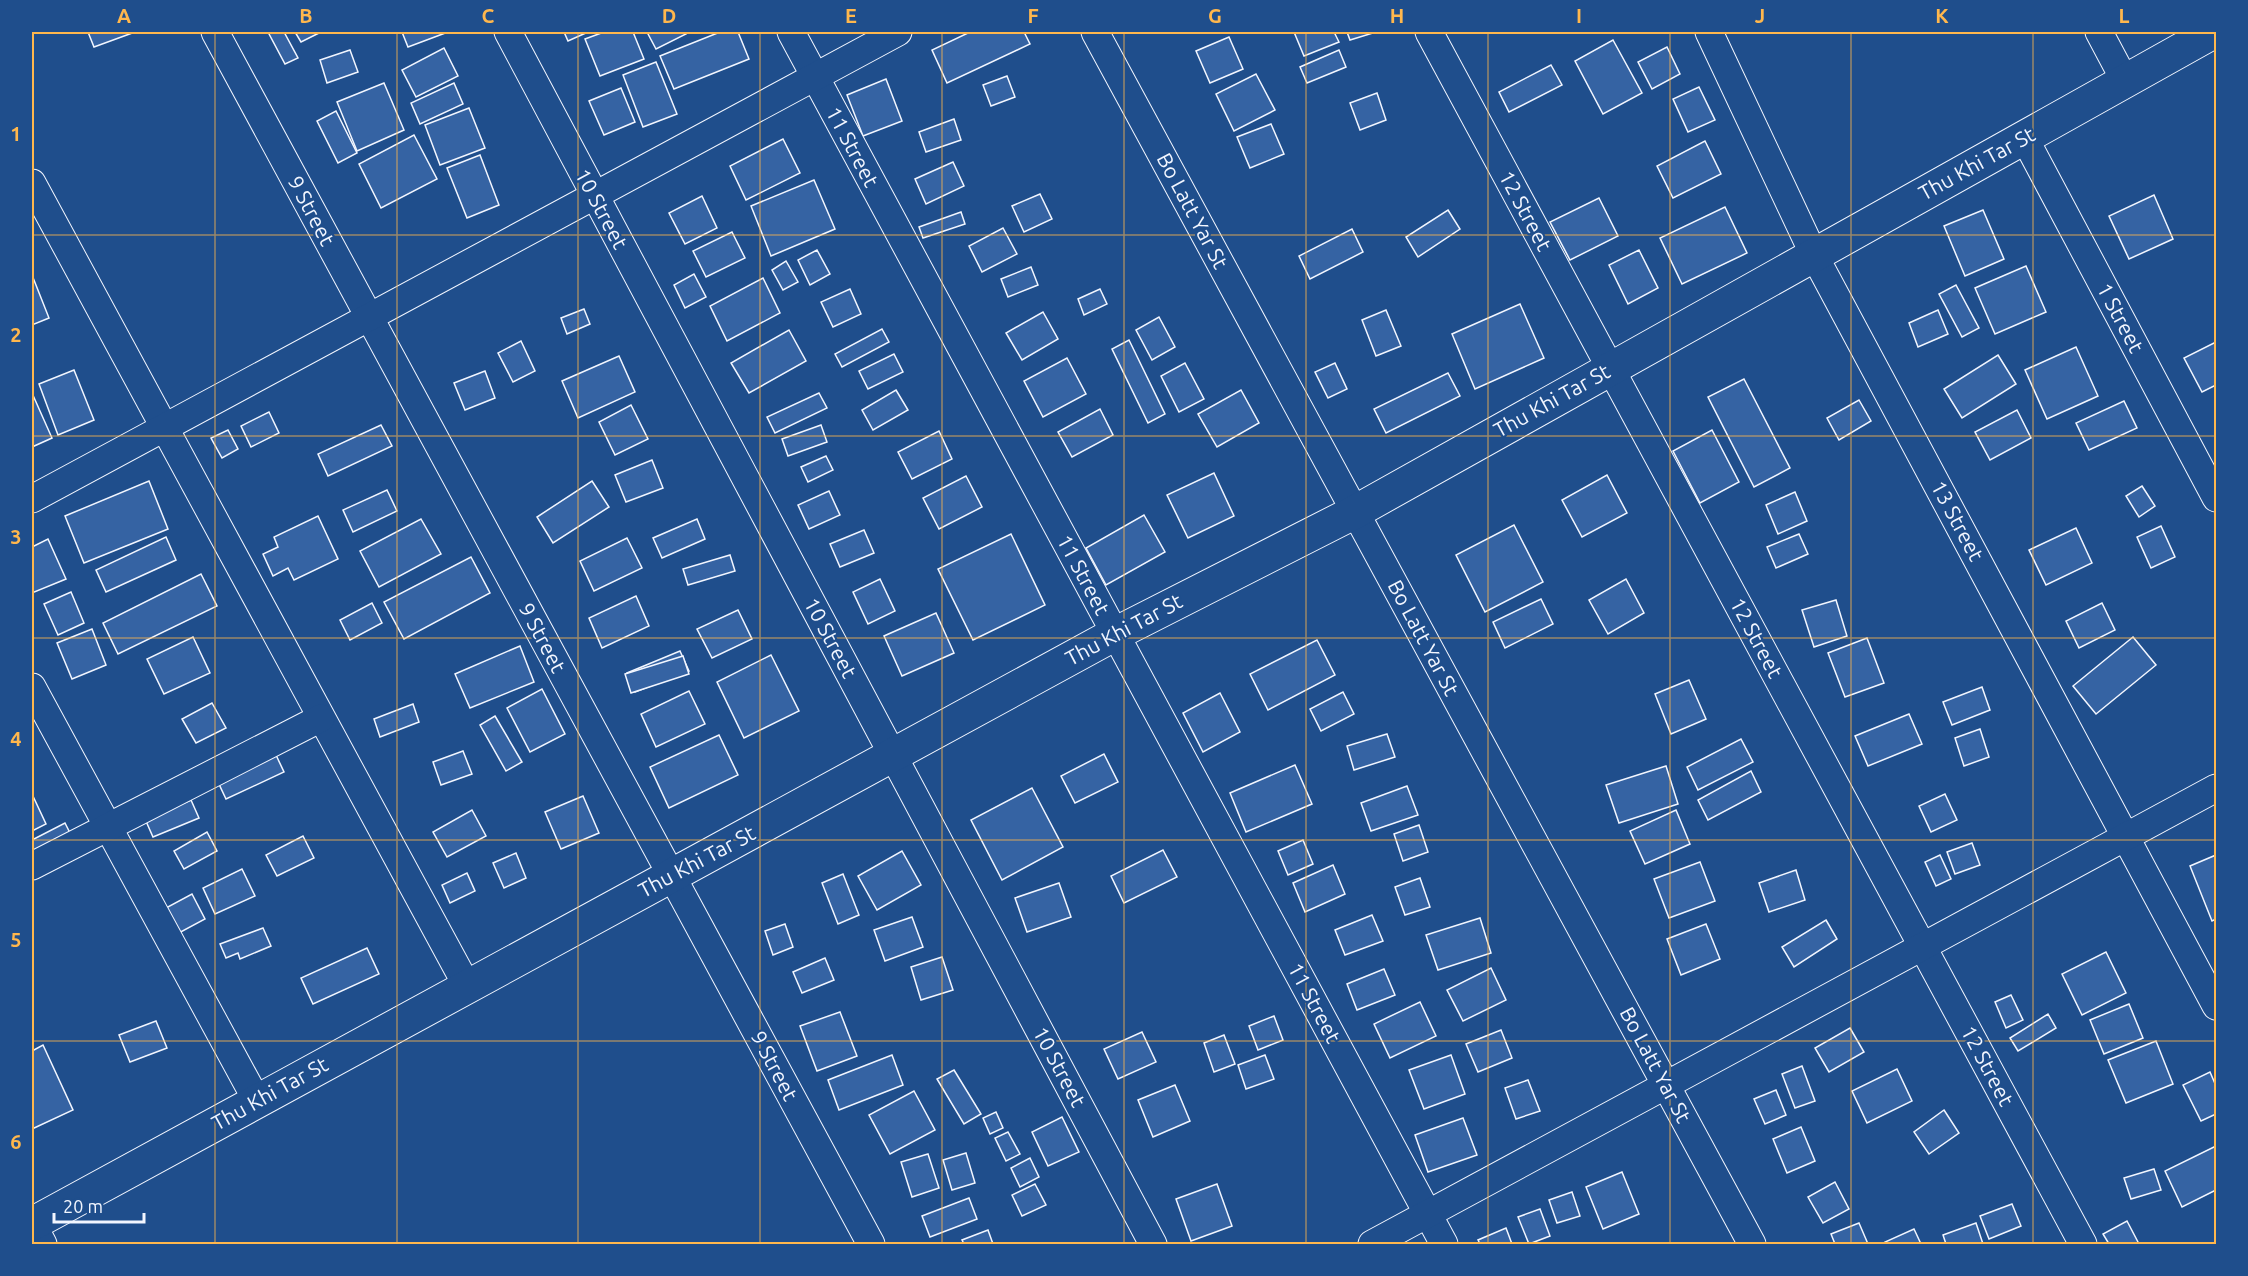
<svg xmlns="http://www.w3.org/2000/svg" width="2248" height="1276" font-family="Ubuntu,sans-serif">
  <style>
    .building { fill: #3563a3; stroke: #f2f6ff; stroke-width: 1.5 }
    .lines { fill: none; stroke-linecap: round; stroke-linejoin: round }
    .minor-casing { stroke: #f2f6ff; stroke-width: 29 }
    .tertiary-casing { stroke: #f2f6ff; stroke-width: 35 }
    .minor { stroke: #1f4e8c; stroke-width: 27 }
    .tertiary { stroke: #1f4e8c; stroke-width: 33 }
    .grid { fill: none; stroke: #ffb74d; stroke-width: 1.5; stroke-opacity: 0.55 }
    .labels { text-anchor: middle; stroke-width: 4.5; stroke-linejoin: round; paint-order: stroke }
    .street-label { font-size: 21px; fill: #f2f6ff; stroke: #1f4e8c }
    .neatline { fill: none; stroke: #ffb74d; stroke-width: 2 }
    .grid-label { font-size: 20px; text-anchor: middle; font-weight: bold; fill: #ffb74d }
  </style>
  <rect width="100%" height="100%" fill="#1f4e8c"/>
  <g class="building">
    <polygon points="88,32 135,32 94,47"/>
    <polygon points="268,32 284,32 298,58 285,64"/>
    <polygon points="295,32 321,32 301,42"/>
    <polygon points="402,32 448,32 408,47"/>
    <polygon points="564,32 588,32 568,41"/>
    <polygon points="604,32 633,32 644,59 600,76 585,39"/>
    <polygon points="647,32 685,32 686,34 656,49"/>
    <polygon points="720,32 738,32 749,59 674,89 660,56"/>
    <polygon points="970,32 1024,32 1030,44 947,83 932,50"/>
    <polygon points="1294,32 1334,32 1339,42 1304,56"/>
    <polygon points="1347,32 1373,32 1373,33 1350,40"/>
    <polygon points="1229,37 1243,69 1210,83 1196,51"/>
    <polygon points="1613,40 1642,93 1603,114 1575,61"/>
    <polygon points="1667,47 1680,74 1652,89 1638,62"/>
    <polygon points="444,48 458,76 416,97 402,70"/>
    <polygon points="350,50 358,72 327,83 320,60"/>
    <polygon points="1339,50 1346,67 1307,83 1300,67"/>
    <polygon points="656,62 677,114 643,127 623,75"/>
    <polygon points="1551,65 1562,85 1509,112 1499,92"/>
    <polygon points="1256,74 1275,110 1234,131 1216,94"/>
    <polygon points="1007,76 1015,97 991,106 983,85"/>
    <polygon points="886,79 902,121 863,136 847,95"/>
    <polygon points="384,83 404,130 357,151 337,102"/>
    <polygon points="454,83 463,104 420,124 411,103"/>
    <polygon points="1699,87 1715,120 1688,132 1673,99"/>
    <polygon points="621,88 635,122 604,135 589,101"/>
    <polygon points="1377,93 1386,120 1360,130 1350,103"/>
    <polygon points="469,108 485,148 440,165 425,125"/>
    <polygon points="336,111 357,153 338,163 317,121"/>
    <polygon points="954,119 961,140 926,152 919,132"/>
    <polygon points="1271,124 1284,154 1250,168 1237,137"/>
    <polygon points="414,135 437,179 381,208 359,164"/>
    <polygon points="783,139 800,173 746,200 730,166"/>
    <polygon points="1705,141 1721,174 1673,198 1657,166"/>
    <polygon points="480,155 499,205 467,218 447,168"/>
    <polygon points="953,162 964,186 926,204 915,179"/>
    <polygon points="814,180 835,229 771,256 751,206"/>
    <polygon points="1040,194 1052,219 1024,232 1012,206"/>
    <polygon points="2154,195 2173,239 2129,259 2109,216"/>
    <polygon points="702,196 717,228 685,244 669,213"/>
    <polygon points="1599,198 1618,236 1570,260 1550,222"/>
    <polygon points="1725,207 1747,253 1682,284 1660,238"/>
    <polygon points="1448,210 1460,229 1418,257 1406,237"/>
    <polygon points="1983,210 2004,259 1965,276 1944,226"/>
    <polygon points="961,212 965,224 923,238 919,227"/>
    <polygon points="1003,228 1017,254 982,272 969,246"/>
    <polygon points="1352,229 1363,252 1310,279 1299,256"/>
    <polygon points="732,232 745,258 706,277 693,251"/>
    <polygon points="817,250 830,274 810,285 798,260"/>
    <polygon points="1639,250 1658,288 1628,304 1609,265"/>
    <polygon points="786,261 798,282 783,290 772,270"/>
    <polygon points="2026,266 2046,312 1995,334 1975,288"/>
    <polygon points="1031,267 1038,285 1008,297 1001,279"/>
    <polygon points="694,274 706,297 685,308 674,285"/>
    <polygon points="32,275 49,318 32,325"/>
    <polygon points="763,278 780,313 727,341 710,306"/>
    <polygon points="1956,285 1979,328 1962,337 1939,294"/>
    <polygon points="850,289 861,314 833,327 821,302"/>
    <polygon points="1100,289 1107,304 1084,315 1078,299"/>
    <polygon points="1520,304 1544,358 1475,389 1452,334"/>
    <polygon points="584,309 590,324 567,334 561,318"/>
    <polygon points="1386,310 1401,346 1376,356 1362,320"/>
    <polygon points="1938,310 1948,334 1918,347 1909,323"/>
    <polygon points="1043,312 1058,339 1022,360 1006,333"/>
    <polygon points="1159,317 1175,347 1152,360 1136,330"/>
    <polygon points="882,329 889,342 842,367 835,354"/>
    <polygon points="789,330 806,361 749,393 731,363"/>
    <polygon points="1129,340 1165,414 1148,423 1112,349"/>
    <polygon points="521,341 535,371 513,382 498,353"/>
    <polygon points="2216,342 2216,385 2202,392 2184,358"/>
    <polygon points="2076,347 2098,396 2047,419 2025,370"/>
    <polygon points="894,354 903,372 868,389 859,371"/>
    <polygon points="1998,355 2016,384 1962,418 1944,389"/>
    <polygon points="619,356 635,392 578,418 562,381"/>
    <polygon points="1067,358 1086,394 1043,417 1024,381"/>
    <polygon points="1185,363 1204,399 1179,412 1161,376"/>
    <polygon points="1335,363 1347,389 1328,398 1315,372"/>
    <polygon points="74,370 94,420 58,435 39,384"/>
    <polygon points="485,371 495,398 465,410 454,383"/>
    <polygon points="1448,373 1460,396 1386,433 1374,409"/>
    <polygon points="1744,379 1790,468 1754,487 1708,397"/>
    <polygon points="896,390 908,410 873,430 862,410"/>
    <polygon points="1241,390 1259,423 1217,447 1198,414"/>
    <polygon points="32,393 52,438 32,447"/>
    <polygon points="819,393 827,408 775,433 767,417"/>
    <polygon points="1859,400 1871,421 1839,440 1827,418"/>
    <polygon points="2124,401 2137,428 2089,450 2076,423"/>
    <polygon points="631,405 648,439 615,455 599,422"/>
    <polygon points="1100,409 1113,435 1072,457 1058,432"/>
    <polygon points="2017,410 2031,438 1990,460 1975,432"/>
    <polygon points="269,412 279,433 251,447 241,426"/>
    <polygon points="381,425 392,446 328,476 318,454"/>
    <polygon points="821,425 827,442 788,456 782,439"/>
    <polygon points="228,430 238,449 222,458 211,438"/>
    <polygon points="1712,430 1739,482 1700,503 1673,451"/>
    <polygon points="939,431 952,459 912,479 898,452"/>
    <polygon points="826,456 833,470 808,482 801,467"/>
    <polygon points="652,460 663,488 626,502 615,475"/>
    <polygon points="1214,473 1234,516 1188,538 1167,495"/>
    <polygon points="1607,475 1627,513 1582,537 1562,500"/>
    <polygon points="966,476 982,507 939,529 923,498"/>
    <polygon points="149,481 168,529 84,563 65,516"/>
    <polygon points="592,481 609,507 553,543 537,517"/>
    <polygon points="2142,486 2155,506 2139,517 2126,496"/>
    <polygon points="387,490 397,511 353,532 343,510"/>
    <polygon points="829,491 840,515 809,529 798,505"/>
    <polygon points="1795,492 1807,521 1778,534 1766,505"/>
    <polygon points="1144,515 1165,552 1106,585 1086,548"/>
    <polygon points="318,516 338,559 294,580 288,568 273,576 263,554 278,547 274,537"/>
    <polygon points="421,519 441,554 379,587 360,551"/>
    <polygon points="697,519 705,539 662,558 653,538"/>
    <polygon points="1514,525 1543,582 1485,612 1456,555"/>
    <polygon points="2161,526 2175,557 2151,568 2137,537"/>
    <polygon points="2076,528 2092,563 2046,585 2029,550"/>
    <polygon points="864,530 874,553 840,567 830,544"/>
    <polygon points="1011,534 1045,605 973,640 938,569"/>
    <polygon points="1799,534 1808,554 1776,568 1767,547"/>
    <polygon points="166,537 176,560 106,592 96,570"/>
    <polygon points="627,538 642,568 594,591 580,561"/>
    <polygon points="48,539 66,579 32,593 32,547"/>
    <polygon points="730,555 735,571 688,585 683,569"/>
    <polygon points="471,557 490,593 404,639 384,602"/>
    <polygon points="201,574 217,606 118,654 103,623"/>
    <polygon points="880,579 895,611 868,624 853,592"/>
    <polygon points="1626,579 1644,613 1608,634 1589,600"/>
    <polygon points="71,592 84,623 58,635 44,604"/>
    <polygon points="636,596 649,626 602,648 589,618"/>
    <polygon points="1541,599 1553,624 1505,648 1493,622"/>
    <polygon points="1836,600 1847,636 1814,647 1802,610"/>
    <polygon points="372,603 382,623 350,640 340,620"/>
    <polygon points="2102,603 2115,630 2079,648 2066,621"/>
    <polygon points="738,610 752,639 712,658 697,629"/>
    <polygon points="936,613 954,653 902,676 884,636"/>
    <polygon points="92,629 106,665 72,679 57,643"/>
    <polygon points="193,637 210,673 164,694 147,659"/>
    <polygon points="2133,637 2156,665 2096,714 2073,686"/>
    <polygon points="1867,638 1884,683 1845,697 1828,653"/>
    <polygon points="1317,640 1335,675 1268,710 1250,674"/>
    <polygon points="520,646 534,682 470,708 455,674"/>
    <polygon points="680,651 689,671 635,692 627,673"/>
    <polygon points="771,655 799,711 744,738 717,682"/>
    <polygon points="683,656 689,674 631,693 625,674"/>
    <polygon points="1689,680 1706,719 1671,734 1655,694"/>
    <polygon points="1982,687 1990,710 1952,725 1943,702"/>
    <polygon points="542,689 565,734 530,752 507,708"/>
    <polygon points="689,691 705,724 656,747 641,714"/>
    <polygon points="1343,692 1354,714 1321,731 1310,709"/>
    <polygon points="1220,693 1240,732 1203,752 1183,713"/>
    <polygon points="212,703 226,728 196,743 182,719"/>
    <polygon points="413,704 419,722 380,737 374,719"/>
    <polygon points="1909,714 1922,744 1868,766 1855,736"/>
    <polygon points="495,716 522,762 506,771 480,725"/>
    <polygon points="1980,729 1989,757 1964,766 1955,738"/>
    <polygon points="1387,734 1395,757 1354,770 1347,746"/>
    <polygon points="719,735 738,775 669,808 650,767"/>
    <polygon points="1741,739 1753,762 1698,790 1687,767"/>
    <polygon points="463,751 472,774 441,785 433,762"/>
    <polygon points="1104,754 1118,782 1075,803 1061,776"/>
    <polygon points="276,755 284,772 226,799 218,782"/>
    <polygon points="1295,765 1312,804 1246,832 1230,793"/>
    <polygon points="1666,766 1678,804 1619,823 1606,785"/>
    <polygon points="1751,771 1761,792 1708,820 1698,800"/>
    <polygon points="1407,786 1418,815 1371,831 1361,803"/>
    <polygon points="1032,788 1063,847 1002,880 971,820"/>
    <polygon points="32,794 46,824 32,831"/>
    <polygon points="1945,794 1957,820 1931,832 1919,806"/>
    <polygon points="583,796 599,833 561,849 545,812"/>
    <polygon points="191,800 199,818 153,837 145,819"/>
    <polygon points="472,810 486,836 447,857 433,832"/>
    <polygon points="1676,810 1690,844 1645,864 1630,831"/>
    <polygon points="65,823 73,839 32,860 32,840"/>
    <polygon points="1419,825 1428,852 1403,861 1394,834"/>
    <polygon points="207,832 217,851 184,869 174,851"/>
    <polygon points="303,836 314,858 277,876 266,855"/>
    <polygon points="1303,840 1313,864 1288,875 1278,851"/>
    <polygon points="1972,843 1980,865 1955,874 1947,852"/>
    <polygon points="1163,850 1177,877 1124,903 1111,876"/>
    <polygon points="902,851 921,885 877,910 858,876"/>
    <polygon points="516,853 526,878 504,888 493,863"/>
    <polygon points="1940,855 1951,879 1936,886 1925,862"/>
    <polygon points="2216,855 2216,919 2212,921 2190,866"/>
    <polygon points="1700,862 1715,901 1669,918 1654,879"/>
    <polygon points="1333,865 1345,894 1305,912 1293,883"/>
    <polygon points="242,869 255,896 215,914 203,888"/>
    <polygon points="1796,870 1805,900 1769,912 1759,883"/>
    <polygon points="467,873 475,891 450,903 442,885"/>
    <polygon points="843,874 859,915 838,924 822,883"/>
    <polygon points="1420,878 1430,907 1405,915 1395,887"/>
    <polygon points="1059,883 1071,917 1027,932 1015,898"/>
    <polygon points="192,894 205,919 177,934 164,909"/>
    <polygon points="1372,915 1383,941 1345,955 1335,930"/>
    <polygon points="912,917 923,947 885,961 874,930"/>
    <polygon points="1480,918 1491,953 1438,970 1426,935"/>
    <polygon points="1826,920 1837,939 1794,967 1782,947"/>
    <polygon points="785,924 793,947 773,955 765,931"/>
    <polygon points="1706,924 1720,959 1681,975 1667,939"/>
    <polygon points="263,928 271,946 240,959 238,953 226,958 220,944"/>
    <polygon points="367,948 379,974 313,1004 301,978"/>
    <polygon points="2106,952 2126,993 2082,1015 2062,974"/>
    <polygon points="942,957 953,990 921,1000 911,967"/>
    <polygon points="825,958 834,980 802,993 793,972"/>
    <polygon points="1491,968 1506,1000 1463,1021 1447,990"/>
    <polygon points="1384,969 1395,995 1357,1010 1347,984"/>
    <polygon points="2011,995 2023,1020 2006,1028 1995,1002"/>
    <polygon points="1420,1002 1436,1036 1390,1058 1374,1024"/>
    <polygon points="2129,1004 2143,1038 2104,1054 2090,1020"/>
    <polygon points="840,1012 857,1056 817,1071 800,1026"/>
    <polygon points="2048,1014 2056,1028 2018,1051 2010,1038"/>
    <polygon points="1274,1016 1283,1040 1258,1050 1249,1026"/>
    <polygon points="156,1021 167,1048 130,1062 119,1035"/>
    <polygon points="1850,1028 1864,1052 1829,1072 1815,1048"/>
    <polygon points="1501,1030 1512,1058 1478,1072 1466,1044"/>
    <polygon points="1142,1032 1156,1062 1118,1079 1104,1049"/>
    <polygon points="1224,1035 1235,1064 1214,1072 1204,1043"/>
    <polygon points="2156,1041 2173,1084 2126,1103 2108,1060"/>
    <polygon points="43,1045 73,1110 32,1129 32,1051"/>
    <polygon points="892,1055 903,1085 839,1110 828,1080"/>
    <polygon points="1265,1055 1274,1079 1246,1089 1238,1065"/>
    <polygon points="1451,1055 1465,1094 1424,1109 1409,1070"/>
    <polygon points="1802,1066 1815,1101 1795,1108 1782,1074"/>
    <polygon points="1897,1069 1912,1101 1867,1123 1852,1091"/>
    <polygon points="954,1070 981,1114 964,1124 937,1079"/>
    <polygon points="2210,1072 2216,1086 2216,1114 2201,1121 2183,1085"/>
    <polygon points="1528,1080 1540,1111 1516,1119 1505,1088"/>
    <polygon points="1175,1085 1190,1121 1153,1137 1138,1100"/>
    <polygon points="1776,1090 1786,1115 1765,1124 1754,1099"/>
    <polygon points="914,1091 935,1130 890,1154 869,1115"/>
    <polygon points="1944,1110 1959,1133 1929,1154 1914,1132"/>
    <polygon points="996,1112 1003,1128 990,1134 983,1118"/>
    <polygon points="1062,1117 1079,1152 1048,1166 1032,1132"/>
    <polygon points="1463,1118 1477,1155 1428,1172 1415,1135"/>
    <polygon points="1801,1127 1815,1161 1787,1173 1773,1139"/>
    <polygon points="1008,1132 1020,1154 1006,1161 995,1138"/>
    <polygon points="2216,1146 2216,1190 2182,1207 2165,1171"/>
    <polygon points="966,1153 975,1183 952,1190 943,1160"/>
    <polygon points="928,1154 939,1188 912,1197 901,1162"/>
    <polygon points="1030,1158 1039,1177 1020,1187 1011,1168"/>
    <polygon points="2154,1169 2161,1190 2131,1199 2124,1178"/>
    <polygon points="1622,1172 1639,1214 1603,1229 1586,1187"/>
    <polygon points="1835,1182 1849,1209 1823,1223 1808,1197"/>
    <polygon points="1035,1184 1046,1205 1022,1216 1012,1195"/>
    <polygon points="1217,1184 1232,1226 1191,1241 1176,1199"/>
    <polygon points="1572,1192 1580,1216 1557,1223 1549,1200"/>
    <polygon points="969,1198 977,1219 930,1237 922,1216"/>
    <polygon points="2012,1204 2021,1226 1989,1239 1980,1216"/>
    <polygon points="1540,1209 1550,1236 1529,1244 1518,1217"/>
    <polygon points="2127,1221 2139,1244 2109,1244 2103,1234"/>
    <polygon points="1859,1223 1868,1244 1835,1244 1831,1234"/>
    <polygon points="1976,1223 1983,1244 1946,1244 1943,1235"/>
    <polygon points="1506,1228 1512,1244 1480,1244 1478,1240"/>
    <polygon points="1914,1229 1921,1244 1886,1244 1885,1242"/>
    <polygon points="988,1230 993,1244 964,1244 962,1240"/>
  </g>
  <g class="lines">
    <defs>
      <g id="minor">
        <polyline points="215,32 871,1244"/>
        <polyline points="508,32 1153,1244"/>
        <polyline points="791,32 1444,1244"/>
        <polyline points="1095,32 1752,1244"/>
        <polyline points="1429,32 2083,1244"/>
        <polyline points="1709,32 1814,255 2216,1006"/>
        <polyline points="2099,32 2125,81"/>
        <polyline points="2024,137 2216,498"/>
        <polyline points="32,183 467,986"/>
        <polyline points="32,499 898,32"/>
        <polyline points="32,687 257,1101"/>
        <polyline points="32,866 321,718"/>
        <polyline points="32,1223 43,1244"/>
        <polyline points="1372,1244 2216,788"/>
      </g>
      <polyline id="tertiary" points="32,1224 1115,634 1355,512 2213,32"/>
    </defs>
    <use href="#minor" class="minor-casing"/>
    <use href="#tertiary" class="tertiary-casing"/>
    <use href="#minor" class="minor"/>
    <use href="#tertiary" class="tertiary"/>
  </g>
  <path class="grid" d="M215,32v1212M397,32v1212M578,32v1212M760,32v1212M942,32v1212M1124,32v1212M1306,32v1212M1488,32v1212M1670,32v1212M1851,32v1212M2033,32v1212M32,235h2184M32,436h2184M32,638h2184M32,840h2184M32,1041h2184"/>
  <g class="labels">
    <g class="street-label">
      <text transform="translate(852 147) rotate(62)" y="7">11 Street</text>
      <text transform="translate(1977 164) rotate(-29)" y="7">Thu Khi Tar St</text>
      <text transform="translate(601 209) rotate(62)" y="7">10 Street</text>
      <text transform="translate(311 211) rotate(62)" y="7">9 Street</text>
      <text transform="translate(1192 211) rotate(62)" y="7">Bo Latt Yar St</text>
      <text transform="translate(1525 211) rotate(62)" y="7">12 Street</text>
      <text transform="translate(2120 318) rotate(62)" y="7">1 Street</text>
      <text transform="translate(1552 401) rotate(-29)" y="7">Thu Khi Tar St</text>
      <text transform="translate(1957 521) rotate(62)" y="7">13 Street</text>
      <text transform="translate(1083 575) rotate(62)" y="7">11 Street</text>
      <text transform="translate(1124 630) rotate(-28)" y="7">Thu Khi Tar St</text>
      <text transform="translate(542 638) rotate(62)" y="7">9 Street</text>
      <text transform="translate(830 638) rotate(62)" y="7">10 Street</text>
      <text transform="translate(1423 638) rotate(62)" y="7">Bo Latt Yar St</text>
      <text transform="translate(1756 638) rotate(62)" y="7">12 Street</text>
      <text transform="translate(697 862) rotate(-28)" y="7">Thu Khi Tar St</text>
      <text transform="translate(1314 1003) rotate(62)" y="7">11 Street</text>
      <text transform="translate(1655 1065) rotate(62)" y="7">Bo Latt Yar St</text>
      <text transform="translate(774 1066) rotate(62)" y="7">9 Street</text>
      <text transform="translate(1987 1066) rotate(62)" y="7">12 Street</text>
      <text transform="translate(1059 1067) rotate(62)" y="7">10 Street</text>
      <text transform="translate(270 1094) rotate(-29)" y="7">Thu Khi Tar St</text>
    </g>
  </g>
  <rect width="2248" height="1276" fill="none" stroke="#1f4e8c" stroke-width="66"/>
  <path d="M54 1213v9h90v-9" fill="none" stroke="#f2f6ff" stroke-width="3"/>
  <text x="63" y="1213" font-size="18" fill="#f2f6ff" stroke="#1f4e8c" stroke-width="4.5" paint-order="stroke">20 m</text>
  <rect x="33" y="33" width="2182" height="1210" class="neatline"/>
  <g class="grid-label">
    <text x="124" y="23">A</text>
    <text x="306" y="23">B</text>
    <text x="488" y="23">C</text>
    <text x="669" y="23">D</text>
    <text x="851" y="23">E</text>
    <text x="1033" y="23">F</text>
    <text x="1215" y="23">G</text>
    <text x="1397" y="23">H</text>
    <text x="1579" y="23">I</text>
    <text x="1760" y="23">J</text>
    <text x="1942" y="23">K</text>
    <text x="2124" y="23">L</text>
    <text x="16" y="141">1</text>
    <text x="16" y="342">2</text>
    <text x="16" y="544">3</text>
    <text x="16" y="746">4</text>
    <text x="16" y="947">5</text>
    <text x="16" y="1149">6</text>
  </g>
</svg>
